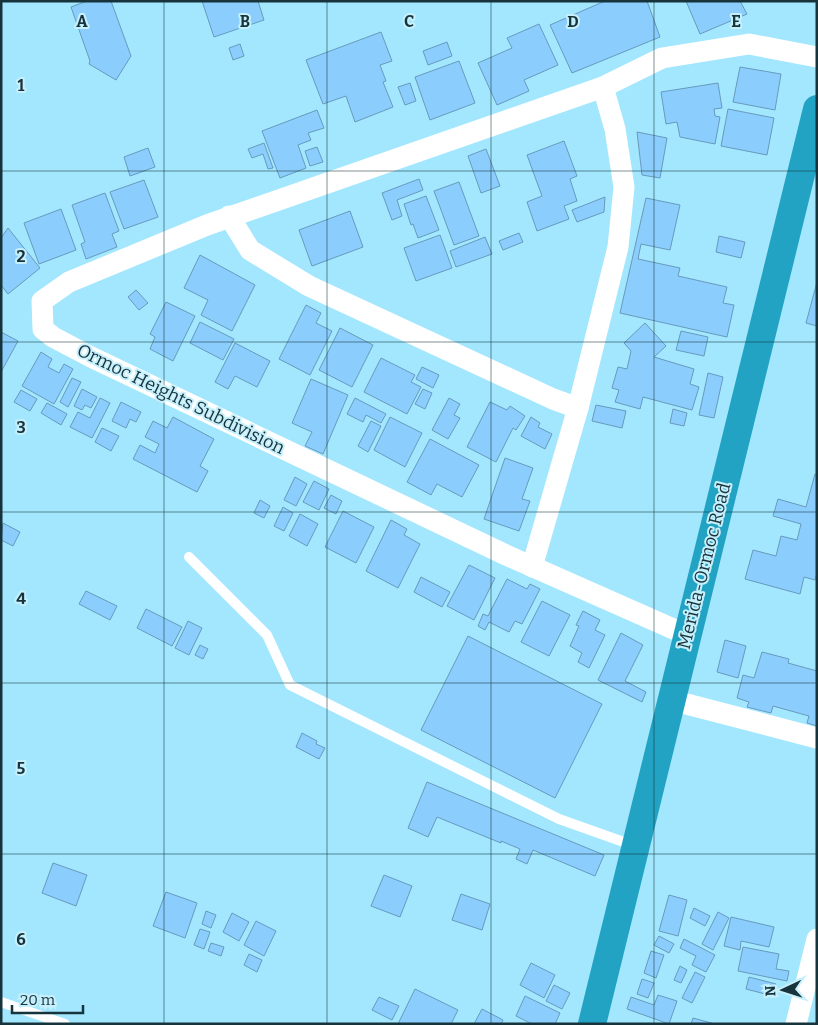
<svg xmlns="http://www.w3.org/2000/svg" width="818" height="1025" font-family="Bitter,serif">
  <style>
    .building { fill: #8bcefd; stroke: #679abd }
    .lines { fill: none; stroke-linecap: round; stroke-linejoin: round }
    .lane { stroke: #fff; stroke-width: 10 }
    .street { stroke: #fff; stroke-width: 21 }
    .highway { stroke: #22a3c4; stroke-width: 28 }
    .grid { fill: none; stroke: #17333c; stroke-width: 1; stroke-opacity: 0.55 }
    .labels { text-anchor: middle; stroke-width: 4; stroke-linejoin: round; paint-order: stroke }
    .street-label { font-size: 18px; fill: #17333c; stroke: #c7f0fd }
    .grid-label { font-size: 16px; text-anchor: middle; font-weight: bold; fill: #17333c; stroke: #c7f0fd; stroke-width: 4; stroke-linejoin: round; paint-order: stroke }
  </style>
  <rect width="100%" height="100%" fill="#a2e7fe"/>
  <g class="building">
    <polygon points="87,1 111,1 131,56 116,80 89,64 90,61 71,7"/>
    <polygon points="202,1 258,1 264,20 214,37"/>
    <polygon points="605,1 647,1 660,37 572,73 550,25"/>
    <polygon points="686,1 740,1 747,14 700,34"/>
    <polygon points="539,24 558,65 524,80 529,91 497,105 478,63 512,48 507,38"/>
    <polygon points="381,32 392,61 380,65 386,81 383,82 393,107 355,122 346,96 323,104 306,60"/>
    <polygon points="447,42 452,56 428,65 423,51"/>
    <polygon points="240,44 244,56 233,60 229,48"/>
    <polygon points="459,61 475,103 430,120 415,77"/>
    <polygon points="740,67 781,74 775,110 733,102"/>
    <polygon points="410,83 416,101 405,105 398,87"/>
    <polygon points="718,83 722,108 714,109 715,116 720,117 715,144 680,137 677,122 666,124 661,92"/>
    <polygon points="728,109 774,118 767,155 721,146"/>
    <polygon points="317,110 324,128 308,133 311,140 298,145 306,168 280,178 262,131"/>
    <polygon points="637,132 667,138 660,178 642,175"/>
    <polygon points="564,141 577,176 570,179 577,201 564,206 569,219 537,231 527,202 542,196 527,155"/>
    <polygon points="264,143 273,168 268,169 263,154 252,158 248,149"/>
    <polygon points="317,147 323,162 310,166 305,151"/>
    <polygon points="148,148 155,167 130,176 124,157"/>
    <polygon points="486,149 500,186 481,193 468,156"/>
    <polygon points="419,179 423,190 397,200 402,216 392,220 382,193"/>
    <polygon points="144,180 158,217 124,229 110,192"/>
    <polygon points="459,182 479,236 454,245 434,191"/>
    <polygon points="105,193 119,231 112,234 117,247 86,259 81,244 85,242 72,205"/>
    <polygon points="426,196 439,230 418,238 413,224 411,225 404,204"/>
    <polygon points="605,197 604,212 577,222 572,210"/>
    <polygon points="646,198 680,205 670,250 641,244 638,259 680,268 678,276 727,287 723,303 734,305 727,337 620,313"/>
    <polygon points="61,209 76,250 39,264 24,223"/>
    <polygon points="350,211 363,247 312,266 299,230"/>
    <polygon points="8,228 40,268 8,294 1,285 1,238"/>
    <polygon points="519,233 523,242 503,250 499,241"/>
    <polygon points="440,235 452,268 416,281 404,248"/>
    <polygon points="719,236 745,242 741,258 716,252"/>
    <polygon points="485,237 492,254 456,267 450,251"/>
    <polygon points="200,255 255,285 232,331 201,315 208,300 184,288"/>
    <polygon points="817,282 817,326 806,323"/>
    <polygon points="136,290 148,303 139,310 128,297"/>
    <polygon points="166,302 195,316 173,361 150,349 155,337 150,334"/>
    <polygon points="306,305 321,313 316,323 332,331 310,375 279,359"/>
    <polygon points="200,322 234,339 223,360 190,343"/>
    <polygon points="645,323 666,346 654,357 694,369 690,384 699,387 692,410 643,397 640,409 615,402 619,390 612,388 618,367 627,369 631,351 624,343"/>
    <polygon points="340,328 373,345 352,387 319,370"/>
    <polygon points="681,331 708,337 704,356 676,350"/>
    <polygon points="1,332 18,341 1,372"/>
    <polygon points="235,343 270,361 257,387 235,376 228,389 215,382"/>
    <polygon points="41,352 52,359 48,367 59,373 64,364 73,369 54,404 22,386"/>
    <polygon points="381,358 415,375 411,382 421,387 407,414 364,392"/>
    <polygon points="422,367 439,375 433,388 416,379"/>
    <polygon points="708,373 723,377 714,418 699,415"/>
    <polygon points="72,378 81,382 68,407 60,402"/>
    <polygon points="311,379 348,395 323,454 305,446 312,432 292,423"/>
    <polygon points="82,389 97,397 91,408 85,405 82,410 74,406"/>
    <polygon points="423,389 432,393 425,409 415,404"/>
    <polygon points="21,390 37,399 30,411 14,402"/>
    <polygon points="100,398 110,403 92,438 70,427 78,412 90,418"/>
    <polygon points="355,398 386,414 381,423 366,415 363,422 347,414"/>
    <polygon points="449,398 460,404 454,415 460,418 448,439 432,430"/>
    <polygon points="121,402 141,412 136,422 130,419 126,428 112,421"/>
    <polygon points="490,402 507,410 510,406 525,416 516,430 513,428 496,462 467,447"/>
    <polygon points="47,403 67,414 61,425 41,413"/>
    <polygon points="596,405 626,411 622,428 592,421"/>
    <polygon points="673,409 687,413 684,426 670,423"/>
    <polygon points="173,417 214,439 200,466 208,471 197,492 133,459 140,445 155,453 159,444 145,437 153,421 167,428"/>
    <polygon points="390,417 422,433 405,467 374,450"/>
    <polygon points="531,417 540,423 538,427 552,434 545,449 521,436"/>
    <polygon points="371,421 381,426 368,452 358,446"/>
    <polygon points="102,428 119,436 111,451 95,442"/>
    <polygon points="430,439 479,465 462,497 437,484 431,495 407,482"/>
    <polygon points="505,458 533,468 522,499 530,501 519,531 484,519"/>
    <polygon points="815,474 817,475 817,573 815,580 804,577 800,594 745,579 753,550 776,556 781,536 797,540 801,524 773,516 778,499 806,507"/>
    <polygon points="295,477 307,484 296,506 284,500"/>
    <polygon points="314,481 329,489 319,510 303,502"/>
    <polygon points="331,495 342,501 336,514 324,508"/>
    <polygon points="260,500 270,506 264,518 254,513"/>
    <polygon points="283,507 293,513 284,531 274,526"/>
    <polygon points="343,511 374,527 356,563 325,547"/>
    <polygon points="300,514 318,524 307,546 289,536"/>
    <polygon points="391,520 407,529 404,535 420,544 398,588 366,571"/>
    <polygon points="3,523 20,532 13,546 1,540"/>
    <polygon points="469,565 495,578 474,620 447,606"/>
    <polygon points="421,577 450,592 442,607 414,592"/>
    <polygon points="507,579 527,589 530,584 540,589 522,624 515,621 509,632 489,622 485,630 478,626 483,614 488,616"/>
    <polygon points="86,591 117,606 110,620 79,604"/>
    <polygon points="542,601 570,615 549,656 521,642"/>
    <polygon points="146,609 182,627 172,646 137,628"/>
    <polygon points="583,611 600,620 595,630 605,635 589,668 578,662 582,653 570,646 579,626 576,625"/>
    <polygon points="188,621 202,628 189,655 175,648"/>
    <polygon points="621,633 643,645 625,681 646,692 642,702 598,680"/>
    <polygon points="468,636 602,704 555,798 421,730"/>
    <polygon points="725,640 746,646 738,678 717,672"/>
    <polygon points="200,645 208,649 203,659 195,655"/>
    <polygon points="762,652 789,659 788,663 817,671 817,726 807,723 809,716 773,706 771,713 747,707 749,702 737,698 743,675 754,678"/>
    <polygon points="302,733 317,741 316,744 325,748 319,759 296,747"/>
    <polygon points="427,782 604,855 595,876 533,850 527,864 516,859 520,849 501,841 501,843 437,817 428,837 408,828"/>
    <polygon points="53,863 87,875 76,906 42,893"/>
    <polygon points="384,875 412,886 400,917 371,906"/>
    <polygon points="166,892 197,903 185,938 153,926"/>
    <polygon points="461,894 490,904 482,930 452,920"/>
    <polygon points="669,895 687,900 678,936 659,931"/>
    <polygon points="694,908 710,916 705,926 690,918"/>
    <polygon points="206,911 216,915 211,928 202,924"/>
    <polygon points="718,912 729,918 713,950 702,944"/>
    <polygon points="232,913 249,922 239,941 223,932"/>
    <polygon points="731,917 774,927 769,947 741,941 740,950 724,946"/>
    <polygon points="256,921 276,931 264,956 244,945"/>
    <polygon points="200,929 210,932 204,949 194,945"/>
    <polygon points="659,936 674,944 669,953 654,945"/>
    <polygon points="684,939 715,955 706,972 692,965 696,956 680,948"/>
    <polygon points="211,943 224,947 221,956 208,951"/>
    <polygon points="743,947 779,954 776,969 789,971 787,981 738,971"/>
    <polygon points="651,951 664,955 656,978 644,973"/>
    <polygon points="249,954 262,960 257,972 244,965"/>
    <polygon points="531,963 555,975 544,998 520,985"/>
    <polygon points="680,966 687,970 681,983 674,980"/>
    <polygon points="695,972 705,977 692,1003 682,998"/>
    <polygon points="749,977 776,984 773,996 746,989"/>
    <polygon points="642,979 654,983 648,998 637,994"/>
    <polygon points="554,985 570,993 562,1009 546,1001"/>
    <polygon points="415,989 458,1010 451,1024 398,1024"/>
    <polygon points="658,995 677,1001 669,1024 627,1009 631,997 654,1005"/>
    <polygon points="525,996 560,1013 555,1024 532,1024 516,1016"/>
    <polygon points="379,997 399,1006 392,1020 372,1010"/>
    <polygon points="482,1009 503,1020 501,1024 474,1024"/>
    <polygon points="693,1018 715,1024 691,1024"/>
  </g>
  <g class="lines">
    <g class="lane">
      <polyline points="189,557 267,635 290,685 559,819 635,846"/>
      <polyline points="1,1002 65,1024"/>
    </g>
    <g class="street">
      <polyline points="229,216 250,250 309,286 553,399 578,408"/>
      <polyline points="532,567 578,408 618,247 624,187 615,129 603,87"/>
      <polyline points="687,635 506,555 91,357 53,337 43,329 42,301 69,282 207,225 603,87 662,58 749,44 817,57"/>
      <polyline points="671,700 817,738"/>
      <polyline points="796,1024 817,939"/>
    </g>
    <polyline class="highway" points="592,1024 817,109"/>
  </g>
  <path class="grid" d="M164,1v1023M327,1v1023M491,1v1023M654,1v1023M1,171h816M1,342h816M1,512h816M1,683h816M1,854h816"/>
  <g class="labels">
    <g class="street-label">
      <text transform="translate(181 399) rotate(26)" y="6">Ormoc Heights Subdivision</text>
      <text transform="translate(704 566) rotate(-76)" y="6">Merida-Ormoc Road</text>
    </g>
  </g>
  <g class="grid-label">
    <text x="82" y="27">A</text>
    <text x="245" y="27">B</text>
    <text x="409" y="27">C</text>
    <text x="573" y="27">D</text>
    <text x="736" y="27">E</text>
    <text x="21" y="91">1</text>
    <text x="21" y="262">2</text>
    <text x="21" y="433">3</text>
    <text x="21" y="604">4</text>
    <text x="21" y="774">5</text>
    <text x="21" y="945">6</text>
  </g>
  <rect width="818" height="1025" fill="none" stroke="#17333c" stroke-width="5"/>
  <g transform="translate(783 990) rotate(266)" stroke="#c7f0fd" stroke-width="4" paint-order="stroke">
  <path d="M0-4L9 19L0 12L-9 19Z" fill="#17333c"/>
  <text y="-8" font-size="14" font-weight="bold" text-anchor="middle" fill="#17333c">N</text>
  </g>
  <path d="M12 1005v8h71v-8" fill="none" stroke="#17333c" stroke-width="2.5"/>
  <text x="20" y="1005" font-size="15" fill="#17333c" stroke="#c7f0fd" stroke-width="4" paint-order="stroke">20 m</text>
</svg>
